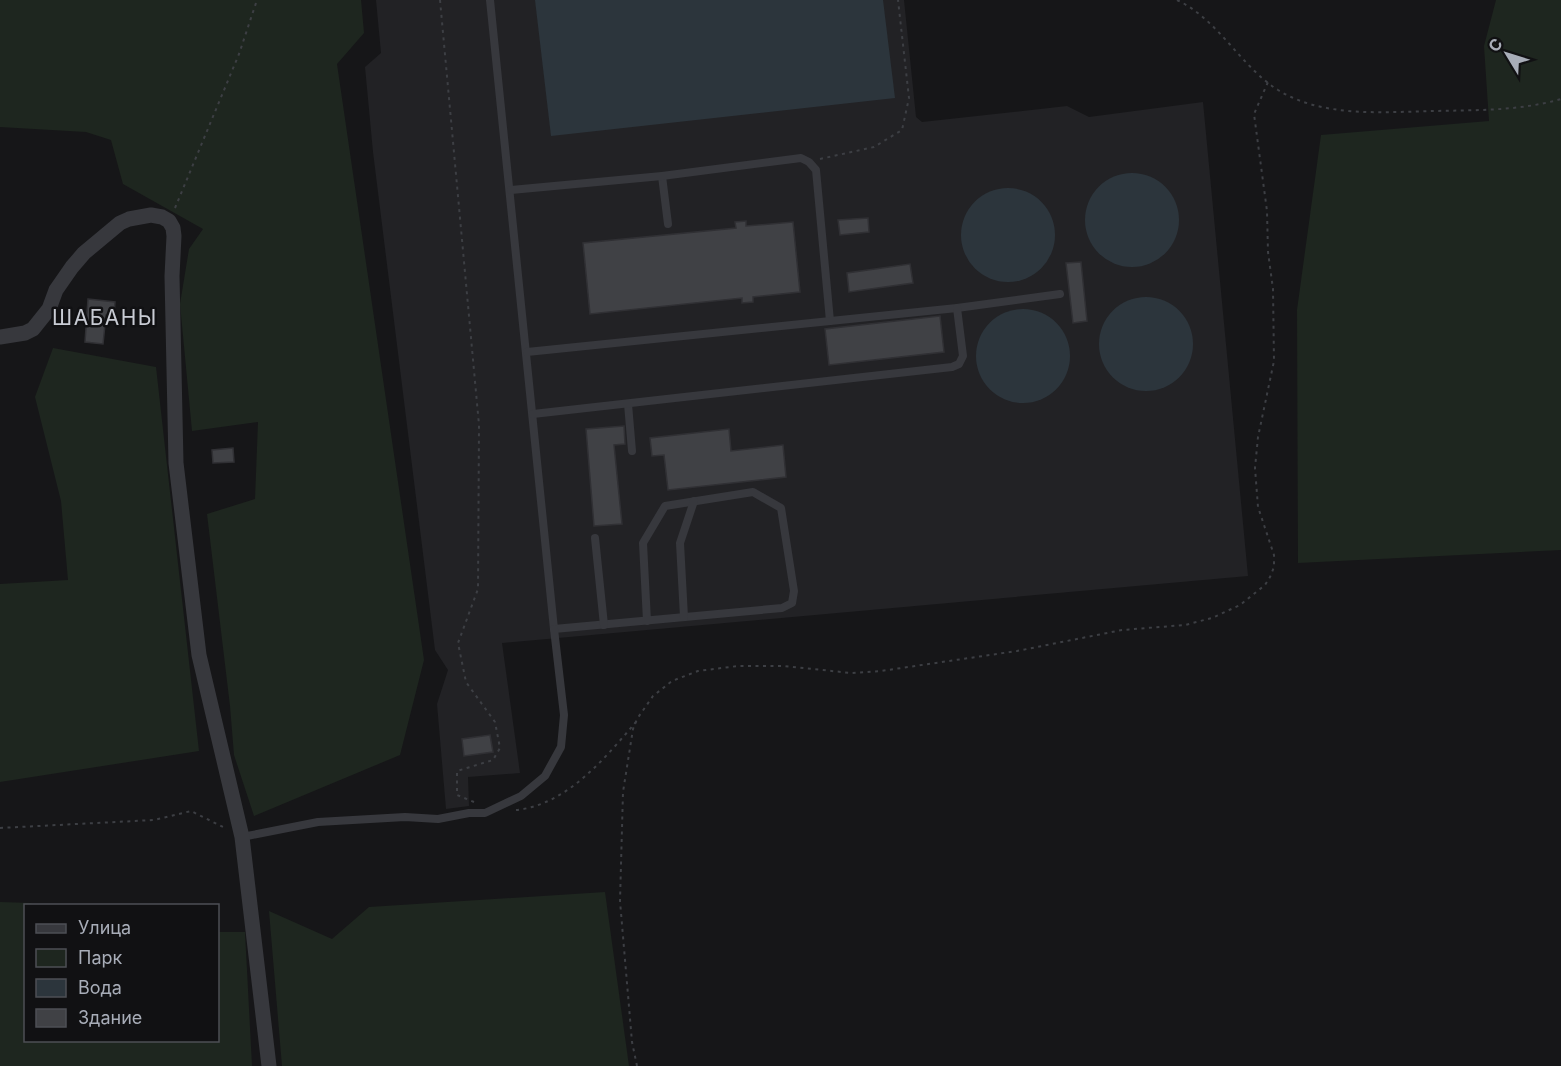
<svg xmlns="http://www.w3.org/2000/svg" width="1561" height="1066" font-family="Inter,sans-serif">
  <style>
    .built { fill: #222225 }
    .green { fill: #1e261f }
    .water { fill: #2c353c }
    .building { fill: #404145; stroke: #303034; stroke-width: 1.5 }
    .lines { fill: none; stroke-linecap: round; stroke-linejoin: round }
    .path { stroke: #3d3f44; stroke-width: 2; stroke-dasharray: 3 4.5; stroke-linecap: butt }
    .lane { stroke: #37383d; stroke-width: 8 }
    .street { stroke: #37383d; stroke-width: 15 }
    .labels { text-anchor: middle; stroke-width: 5; stroke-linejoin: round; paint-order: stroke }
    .neighbourhood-label { font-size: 21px; letter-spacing: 1.5px; fill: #c9ccd4; stroke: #111113 }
  </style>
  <rect width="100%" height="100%" fill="#161618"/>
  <polygon class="built" points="376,0 904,0 916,117 922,122 1067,106 1089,117 1203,102 1248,576 502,643 520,773 468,777 469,806 446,809 437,704 448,670 435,650 373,152 365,67 381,53"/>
  <g class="green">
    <polygon points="0,0 361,0 364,33 337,64 424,660 400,755 254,816 234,755 230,706 207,514 255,499 258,422 192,431 180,304 189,249 203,229 123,184 111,140 86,132 0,127"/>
    <polygon points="1496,0 1561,0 1561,550 1298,563 1297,310 1321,135 1489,121 1484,46"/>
    <polygon points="53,348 156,367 199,751 0,782 0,584 68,580 61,501 35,397"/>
    <polygon points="605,892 629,1066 282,1066 269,911 332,939 369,907"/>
    <polygon points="0,902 31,903 33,905 26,906 26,1040 218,1040 218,932 245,932 252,1066 0,1066"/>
  </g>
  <g class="water">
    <polygon points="535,0 883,0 895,98 551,136"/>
    <circle cx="1132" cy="220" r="47"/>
    <circle cx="1008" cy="235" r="47"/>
    <circle cx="1146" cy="344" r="47"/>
    <circle cx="1023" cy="356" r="47"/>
  </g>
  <g class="building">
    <polygon points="868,218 869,232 840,235 838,220"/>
    <polygon points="746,221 746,226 793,222 800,292 753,297 753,302 742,303 742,298 590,314 583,243 736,228 735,222"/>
    <polygon points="1081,262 1087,321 1073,323 1066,263"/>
    <polygon points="910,264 913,283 849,292 847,273"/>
    <polygon points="88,299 115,302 114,316 106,315 103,344 85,342"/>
    <polygon points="940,316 944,352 829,365 825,329"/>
    <polygon points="624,426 625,444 614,445 622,524 594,526 586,429"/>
    <polygon points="729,429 731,451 783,445 786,477 668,490 664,455 652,456 650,438"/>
    <polygon points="233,448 234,462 213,463 212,450"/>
    <polygon points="490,735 493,752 464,756 462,739"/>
  </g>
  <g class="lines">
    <g class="path">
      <polyline points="440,0 479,425 478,589 458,643 466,682 495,722 500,748 493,760 457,771 457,795 474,802"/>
      <path d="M1177,0c42,20 63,66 101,90 45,28 106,22 156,21 43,-1 86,0 127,-12"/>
      <polyline points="820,159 874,147 902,130 909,98 898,0"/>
      <polyline points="175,208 239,54 257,0"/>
      <path d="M516,810c51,-5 89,-52 120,-88"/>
      <polyline points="0,828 154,820 191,811 227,829"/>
      <polyline points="637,1066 632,1042 620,901 623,792 633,729 637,719 653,696 672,681 698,671 738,666 784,666 851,673 881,671 1017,651 1122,630 1185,625 1212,618 1240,605 1265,585 1270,577 1274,567 1274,555 1258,507 1255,468 1258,437 1274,361 1273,289 1268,252 1267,211 1254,114 1268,82"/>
    </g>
    <g class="lane">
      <path d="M490,0l64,629c76,-7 152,-14 228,-21l10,-5 2,-12 -13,-83 -28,-16 -88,14 -22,37 4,78"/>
      <polyline points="662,176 668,224"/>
      <polyline points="511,190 662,176 801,158 809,162 816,170 830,321"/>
      <polyline points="527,352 957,308 1060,294"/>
      <polyline points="628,404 632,451"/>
      <polyline points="533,414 952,367 959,364 963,356 957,308"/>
      <polyline points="595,538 604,625"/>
      <polyline points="684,617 680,543 694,501"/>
      <polyline points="242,837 318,822 405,817 438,819 469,813 485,813 521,796 545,776 561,747 564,715 554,629"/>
    </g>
    <polyline class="street" points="0,337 25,333 33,329 49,309 56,290 72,267 84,253 120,223 129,219 151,215 162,217 169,221 173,228 174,236 172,276 176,463 199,655 242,837 269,1066"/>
  </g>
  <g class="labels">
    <g class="neighbourhood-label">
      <text x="105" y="325">ШАБАНЫ</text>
    </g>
  </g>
  <rect x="24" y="904" width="195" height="138" fill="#111113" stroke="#4d4f55" stroke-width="1.5"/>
  <rect x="36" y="924" width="30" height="9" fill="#37383d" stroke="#4d4f55" stroke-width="1.5"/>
  <text x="78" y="934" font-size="18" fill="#a8adb8">Улица</text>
  <rect x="36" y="949" width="30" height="18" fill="#1e261f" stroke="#4d4f55" stroke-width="1.5"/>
  <text x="78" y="964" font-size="18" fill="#a8adb8">Парк</text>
  <rect x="36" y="979" width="30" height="18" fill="#2c353c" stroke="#4d4f55" stroke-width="1.5"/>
  <text x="78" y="994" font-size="18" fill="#a8adb8">Вода</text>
  <rect x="36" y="1009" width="30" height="18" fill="#404145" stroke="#4d4f55" stroke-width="1.5"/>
  <text x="78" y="1024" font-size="18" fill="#a8adb8">Здание</text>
  <g transform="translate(1507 54) rotate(308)" stroke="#111113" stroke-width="4.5" paint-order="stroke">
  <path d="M0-4.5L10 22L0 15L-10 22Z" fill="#a8adb8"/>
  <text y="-9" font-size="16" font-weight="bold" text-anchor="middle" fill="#a8adb8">С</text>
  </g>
</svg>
